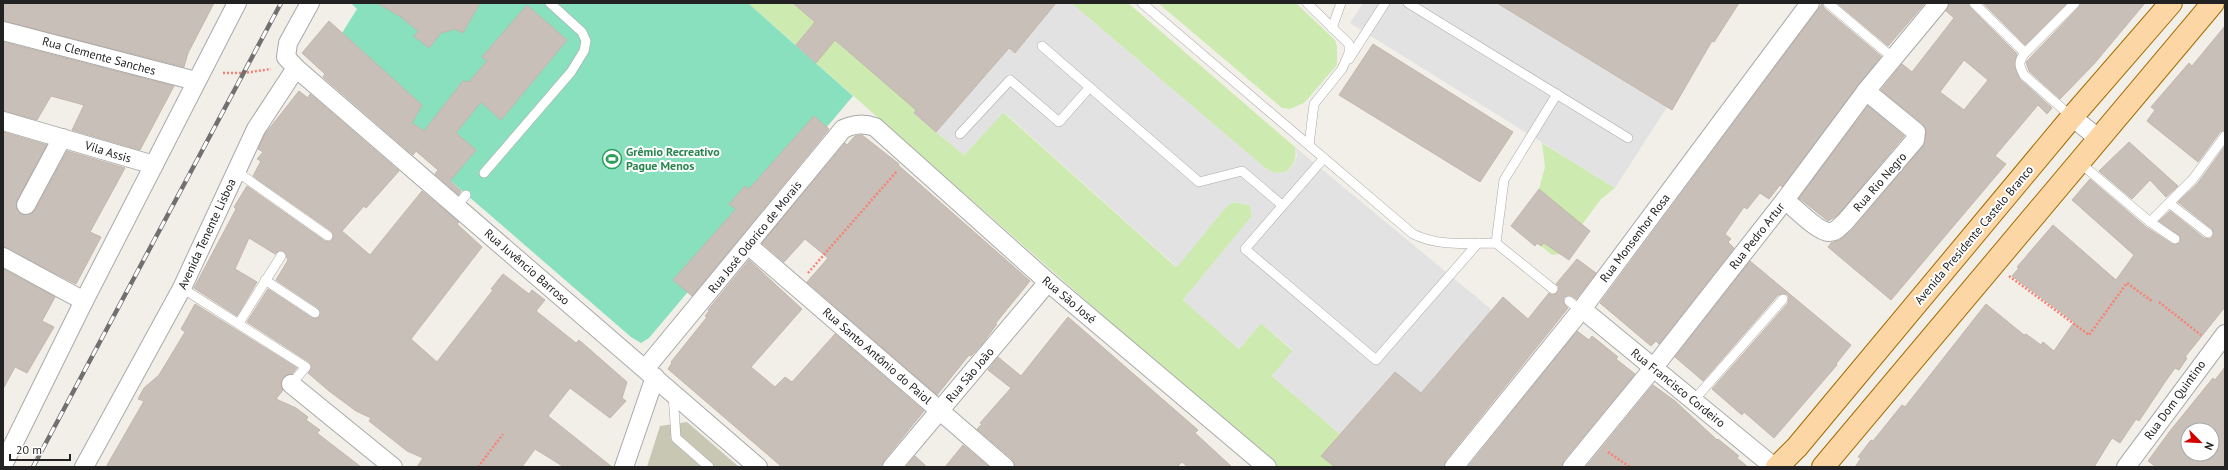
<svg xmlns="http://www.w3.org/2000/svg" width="2228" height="470" font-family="'PT Sans',sans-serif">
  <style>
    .construction { fill: #c7c7b4 }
    .grass { fill: #cdebb0 }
    .pitch { fill: #88e0be }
    .parking { fill: #e2e2e2 }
    .building { fill: #c7bfb8; stroke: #c4b6ab; fill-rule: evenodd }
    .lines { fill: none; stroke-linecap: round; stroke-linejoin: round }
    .lane-casing { stroke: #a9a9a9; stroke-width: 10 }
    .street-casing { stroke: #a9a9a9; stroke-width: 20 }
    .primary-casing { stroke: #a06b00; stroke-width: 24 }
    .path { stroke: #fa8072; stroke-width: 2.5; stroke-dasharray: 2 2; stroke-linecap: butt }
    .lane { stroke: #fff; stroke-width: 9 }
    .street { stroke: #fff; stroke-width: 18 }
    .primary { stroke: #fcd6a4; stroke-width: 22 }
    .rail-casing { stroke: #707070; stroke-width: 4.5 }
    .rail { stroke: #fff; stroke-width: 3; stroke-dasharray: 9; stroke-linecap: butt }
    .labels { text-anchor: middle; stroke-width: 4; stroke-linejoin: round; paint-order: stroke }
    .street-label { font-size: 12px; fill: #222; stroke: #fff }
    .leisure-label { font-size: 12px; font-weight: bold; fill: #27864d; stroke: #fff; text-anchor: start }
  </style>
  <rect width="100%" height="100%" fill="#f2efe9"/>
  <polygon class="construction" points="687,422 739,467 647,467 660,426"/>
  <g class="grass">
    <polygon points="748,3 793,3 916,110 914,114 964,155 1003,112 1176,267 1227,206 1233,202 1250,205 1252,216 1183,300 1239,349 1261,323 1293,351 1272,376 1340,434 1321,456 1335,467 1275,467 816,63 805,34 796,45"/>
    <path d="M1071,3h57l167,144c2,12 -1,17 -9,25l-12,1 -9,-5z"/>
    <polygon points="1158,3 1296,3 1335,40 1337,47 1337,65 1304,103 1290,109 1282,108"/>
    <polygon points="1542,143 1615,188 1601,199 1560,254 1552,255 1541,246 1567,212 1539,189 1545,167"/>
  </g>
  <polygon class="pitch" points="351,3 748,3 853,96 649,338 641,343 631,337 394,132 418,102 342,33 357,9"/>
  <g class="parking">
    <polygon points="1056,3 1071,3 1265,168 1274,173 1286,172 1293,165 1297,156 1295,147 1492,310 1421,393 1395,372 1340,434 1272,376 1293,350 1261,323 1239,349 1183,300 1252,216 1250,205 1234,202 1227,206 1177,267 1004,112 964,155 936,132 1009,48 1015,53"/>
    <polygon points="1363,3 1497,3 1667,107 1615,188 1350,23"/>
  </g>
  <g class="building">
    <polygon points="3,3 214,3 188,53 184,67 3,21"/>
    <polygon points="377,3 480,3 463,33 455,29 441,33 429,48 414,36 418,31 401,17"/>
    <polygon points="793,3 1056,3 1015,53 1009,48 936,132 914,113 916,110 835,40 816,63 796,45 815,22"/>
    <polygon points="1497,3 1739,3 1714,42 1712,41 1672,110"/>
    <polygon points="1837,3 1925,3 1888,46"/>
    <path d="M1949,3h19l2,4 47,47 -3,10 6,15 32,29 -5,6 -9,-9 -43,51 11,8 -115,136 -63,-53 3,-4 9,-3 13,-11 70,-83 3,-13 -3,-9 -42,-34 21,-26 10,8 42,-54 -8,-7zM1964,60l24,20 -24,30 -24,-18z"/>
    <polygon points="1983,3 2067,3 2025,45"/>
    <polygon points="2081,3 2145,3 2094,64 2060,99 2029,71 2026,62 2079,7"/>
    <polygon points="1822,4 1824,8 1881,56 1782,187 1780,185 1769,199 1760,193 1747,209 1744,207 1725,234 1731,239 1728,242 1734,248 1659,344 1656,341 1651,346 1600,303"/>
    <polygon points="527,5 567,40 501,120 481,102 456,133 476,150 450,181 461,191 459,195 435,174 438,170 416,151 413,155 323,77 325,74 302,53 329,21 422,105 412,123 424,131 463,81 469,82 487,61 482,57"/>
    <polygon points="2225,26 2225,130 2220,132 2198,162 2147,121 2155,110 2151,107 2189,63 2192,66"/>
    <polygon points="3,42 174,86 140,150 72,130 84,105 51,96 37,120 3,111"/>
    <polygon points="1373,44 1513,132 1480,182 1339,95"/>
    <polygon points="299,91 308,98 310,94 399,171 366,208 364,206 342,231 370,255 422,191 459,222 457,224 482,247 411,339 437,362 493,290 491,289 503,274 529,294 532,290 545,300 536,311 576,343 579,340 627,382 622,398 626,401 610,418 570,388 548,416 612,467 564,467 535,449 522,467 417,467 423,458 407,451 369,421 371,418 356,411 329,391 308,373 312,367 309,362 247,322 268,289 312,318 317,318 320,316 318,308 276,280 288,260 284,251 279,251 275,254 249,238 235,269 257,282 237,316 194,288 236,209 234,207 247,186 325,241 330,242 333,239 331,231 253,176 261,161 257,159 263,152 258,149 265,134"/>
    <polygon points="1868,106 1904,136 1838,215 1828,221 1799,198"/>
    <polygon points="814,116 829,129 692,296 673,280 736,209 729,204 745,186 749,189"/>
    <polygon points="3,132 47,145 17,200 17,210 21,214 31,214 35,210 67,151 125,168 90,232 101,237 76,284 3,247"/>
    <polygon points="862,135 899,164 898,165 1030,281 995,324 997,324 982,344 971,356 969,355 937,395 807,282 828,258 805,239 784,262 762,243 845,143 847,145 855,136"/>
    <polygon points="2129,142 2178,186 2166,197 2150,180 2132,199 2099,171"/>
    <polygon points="2225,146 2225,307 2185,357 2187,358 2179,370 2175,368 2165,382 2139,421 2136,419 2120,443 2112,438 2094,467 1855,467 1861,458 1858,457 1871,440 1873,441 1902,405 1905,407 1986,304 2024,335 2026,334 2041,345 2043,342 2054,351 2074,322 2012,276 2019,268 2017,267 2053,225 2116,280 2134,255 2072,200 2090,179 2146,227 2172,244 2180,243 2180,236 2159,221 2170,211 2204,238 2210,239 2214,234 2212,229 2178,202 2198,183"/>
    <polygon points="1539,189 1590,231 1569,260 1544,243 1541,246 1537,243 1535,246 1511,226"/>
    <polygon points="1577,259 1596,273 1576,299 1570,295 1564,297 1564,303 1568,308 1446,460 1444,467 1335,467 1321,456 1395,372 1421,393 1503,297 1528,319 1549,293 1552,295 1557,293 1559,287 1556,284"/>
    <polygon points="749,260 802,309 751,367 775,387 785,377 792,382 835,334 924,411 884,460 882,467 782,467 668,369 672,363 671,362 707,317 705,316 709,311 708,310"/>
    <polygon points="1750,261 1851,345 1836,364 1837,365 1774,438 1744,412 1742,415 1712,389 1788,303 1789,297 1787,294 1778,295 1703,381 1675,357"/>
    <polygon points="3,269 55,297 42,321 54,327 27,373 15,367 3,389"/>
    <polygon points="195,304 297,368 292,374 283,378 281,383 283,390 276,399 296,408 308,417 306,420 320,430 317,433 361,467 106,467 144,401 138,399 144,388 159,375 185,332 181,329"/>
    <polygon points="1068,317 1198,430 1195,433 1232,467 1188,467 1182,462 1177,467 1015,467 1012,459 977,429 982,424 980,423 1011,388 988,370 998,357 1021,376"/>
    <polygon points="1577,331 1589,340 1592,336 1618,357 1616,359 1635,374 1564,460 1562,467 1468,467"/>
    <path d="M2225,367v100h-69l-8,-6 22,-30 43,-53 2,2zM2188,430h24v24h-24z"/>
    <polygon points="1653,385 1675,401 1717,440 1718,439 1739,456 1737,458 1748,467 1586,467"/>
    <polygon points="963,445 989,467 945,467"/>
    <polygon points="915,456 927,467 906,467"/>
  </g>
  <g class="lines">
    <defs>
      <g id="lane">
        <path d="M1142,3l271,231c27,13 54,9 83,9l57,46"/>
        <polyline points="1307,3 1349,44 1349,53 1342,69 1314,104 1309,145"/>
        <polyline points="1408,3 1628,138"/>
        <polyline points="1828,3 1893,58"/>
        <polyline points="1974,3 2025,53"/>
        <polyline points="1332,28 1341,3"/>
        <polyline points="1042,46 1199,182 1242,171 1282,205"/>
        <polyline points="1349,59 1385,3"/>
        <path d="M2072,117l-48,-42c-5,-9 -6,-14 1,-22l50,-50"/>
        <polyline points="960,134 1010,80 1059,122 1090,87"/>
        <polyline points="1324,158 1245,249 1376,360 1478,243"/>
        <polyline points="2079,162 2150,222 2175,239"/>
        <polyline points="236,171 328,236"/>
        <polyline points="484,173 571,72 584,51 586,41 582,32 550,3"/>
        <polyline points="2169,203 2208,233"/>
        <polyline points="456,207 466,195"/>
        <polyline points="2150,222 2193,179 2225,136"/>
        <polyline points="1496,243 1504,180 1557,94"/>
        <polyline points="265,280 315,313"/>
        <polyline points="182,288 306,367 291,384"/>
        <polyline points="1569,301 1581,311"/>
        <polyline points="239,323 281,256"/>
        <polyline points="673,394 676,438 709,467"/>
        <polyline points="1694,400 1783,299"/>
      </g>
      <g id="street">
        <polyline points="3,31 196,81"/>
        <polyline points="296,68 758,467"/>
        <polyline points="2072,117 2098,138"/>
        <polyline points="3,121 154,165"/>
        <path d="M1785,200c9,7 33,32 44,32 6,1 11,-6 16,-10l70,-82 1,-8 -50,-41"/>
        <polyline points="26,205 62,138"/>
        <polyline points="748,245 1005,467"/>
        <polyline points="3,257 84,301"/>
        <polyline points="1582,309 1774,467"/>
        <path d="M645,369l198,-240c12,-5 20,-6 32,-2l173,155 219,185"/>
        <polyline points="291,384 393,467"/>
        <polyline points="3,465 84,301 237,3"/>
        <polyline points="84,467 182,288 256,129 296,68 286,57 288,43 310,3"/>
        <polyline points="624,467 655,377"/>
        <polyline points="892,467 1048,282"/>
        <polyline points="1454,467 1582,309 1810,3"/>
        <polyline points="1572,467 1654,367 1785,200 1866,91 1939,3"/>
        <polyline points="2126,467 2225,334"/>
      </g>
      <g id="primary">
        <polyline points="1777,467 1797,447 2072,117 2171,3"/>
        <polyline points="1823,467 2213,3"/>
      </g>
    </defs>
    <use href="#lane" class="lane-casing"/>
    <use href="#street" class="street-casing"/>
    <use href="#primary" class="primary-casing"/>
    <g class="path">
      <polyline points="223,73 244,73 271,69"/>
      <polyline points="808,273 897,171"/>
      <polyline points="2009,276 2089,335 2127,283 2153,302"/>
      <polyline points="2159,302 2201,335"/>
      <polyline points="1608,452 1630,467"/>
      <polyline points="478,467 503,434"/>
    </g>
    <use href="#lane" class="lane"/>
    <use href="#street" class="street"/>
    <use href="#primary" class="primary"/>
    <defs>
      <polyline id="rail" points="33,467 281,3"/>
    </defs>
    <use href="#rail" class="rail-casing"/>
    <use href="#rail" class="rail"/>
  </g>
  <defs>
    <symbol id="stadium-ring" viewBox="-11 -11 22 22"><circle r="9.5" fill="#fff" stroke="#2e9e5b" stroke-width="1.5"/><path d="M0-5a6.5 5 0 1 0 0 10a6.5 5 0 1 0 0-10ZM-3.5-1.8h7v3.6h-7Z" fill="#2e9e5b"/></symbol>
  </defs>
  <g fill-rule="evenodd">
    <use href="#stadium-ring" x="601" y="148" width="22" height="22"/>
  </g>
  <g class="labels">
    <g class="street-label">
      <text transform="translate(99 56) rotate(15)" y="4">Rua Clemente Sanches</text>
      <text transform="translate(108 152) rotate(17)" y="4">Vila Assis</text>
      <text transform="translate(1880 182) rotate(-49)" y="4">Rua Rio Negro</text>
      <text transform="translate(207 234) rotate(-65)" y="4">Avenida Tenente Lisboa</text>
      <text transform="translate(1974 235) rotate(-50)" y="4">Avenida Presidente Castelo Branco</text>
      <text transform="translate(1757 236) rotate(-52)" y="4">Rua Pedro Artur</text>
      <text transform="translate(755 237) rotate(-51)" y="4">Rua José Odorico de Morais</text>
      <text transform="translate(1635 238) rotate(-53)" y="4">Rua Monsenhor Rosa</text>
      <text transform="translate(527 267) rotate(41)" y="4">Rua Juvêncio Barroso</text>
      <text transform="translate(1069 300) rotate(40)" y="4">Rua São José</text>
      <text transform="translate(877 356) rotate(41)" y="4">Rua Santo Antônio do Paiol</text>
      <text transform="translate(970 375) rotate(-50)" y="4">Rua São João</text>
      <text transform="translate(1678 388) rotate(39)" y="4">Rua Francisco Cordeiro</text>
      <text transform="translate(2175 400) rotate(-54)" y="4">Rua Dom Quintino</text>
    </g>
    <g class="leisure-label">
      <text x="626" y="156">Grêmio Recreativo<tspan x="626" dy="14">Pague Menos</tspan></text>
    </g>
  </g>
  <rect width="2228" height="470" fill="none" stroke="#222222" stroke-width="8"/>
  <g transform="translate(2200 442) rotate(114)"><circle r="19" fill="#ffffff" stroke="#a7a7a7"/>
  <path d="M0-3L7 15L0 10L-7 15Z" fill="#d40000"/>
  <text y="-6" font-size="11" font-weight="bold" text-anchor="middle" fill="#222222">N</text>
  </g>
  <path d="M10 454v6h60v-6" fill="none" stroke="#222222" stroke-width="2"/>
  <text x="16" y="454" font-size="12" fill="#222222" stroke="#ffffff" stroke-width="3" paint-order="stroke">20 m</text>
</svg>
